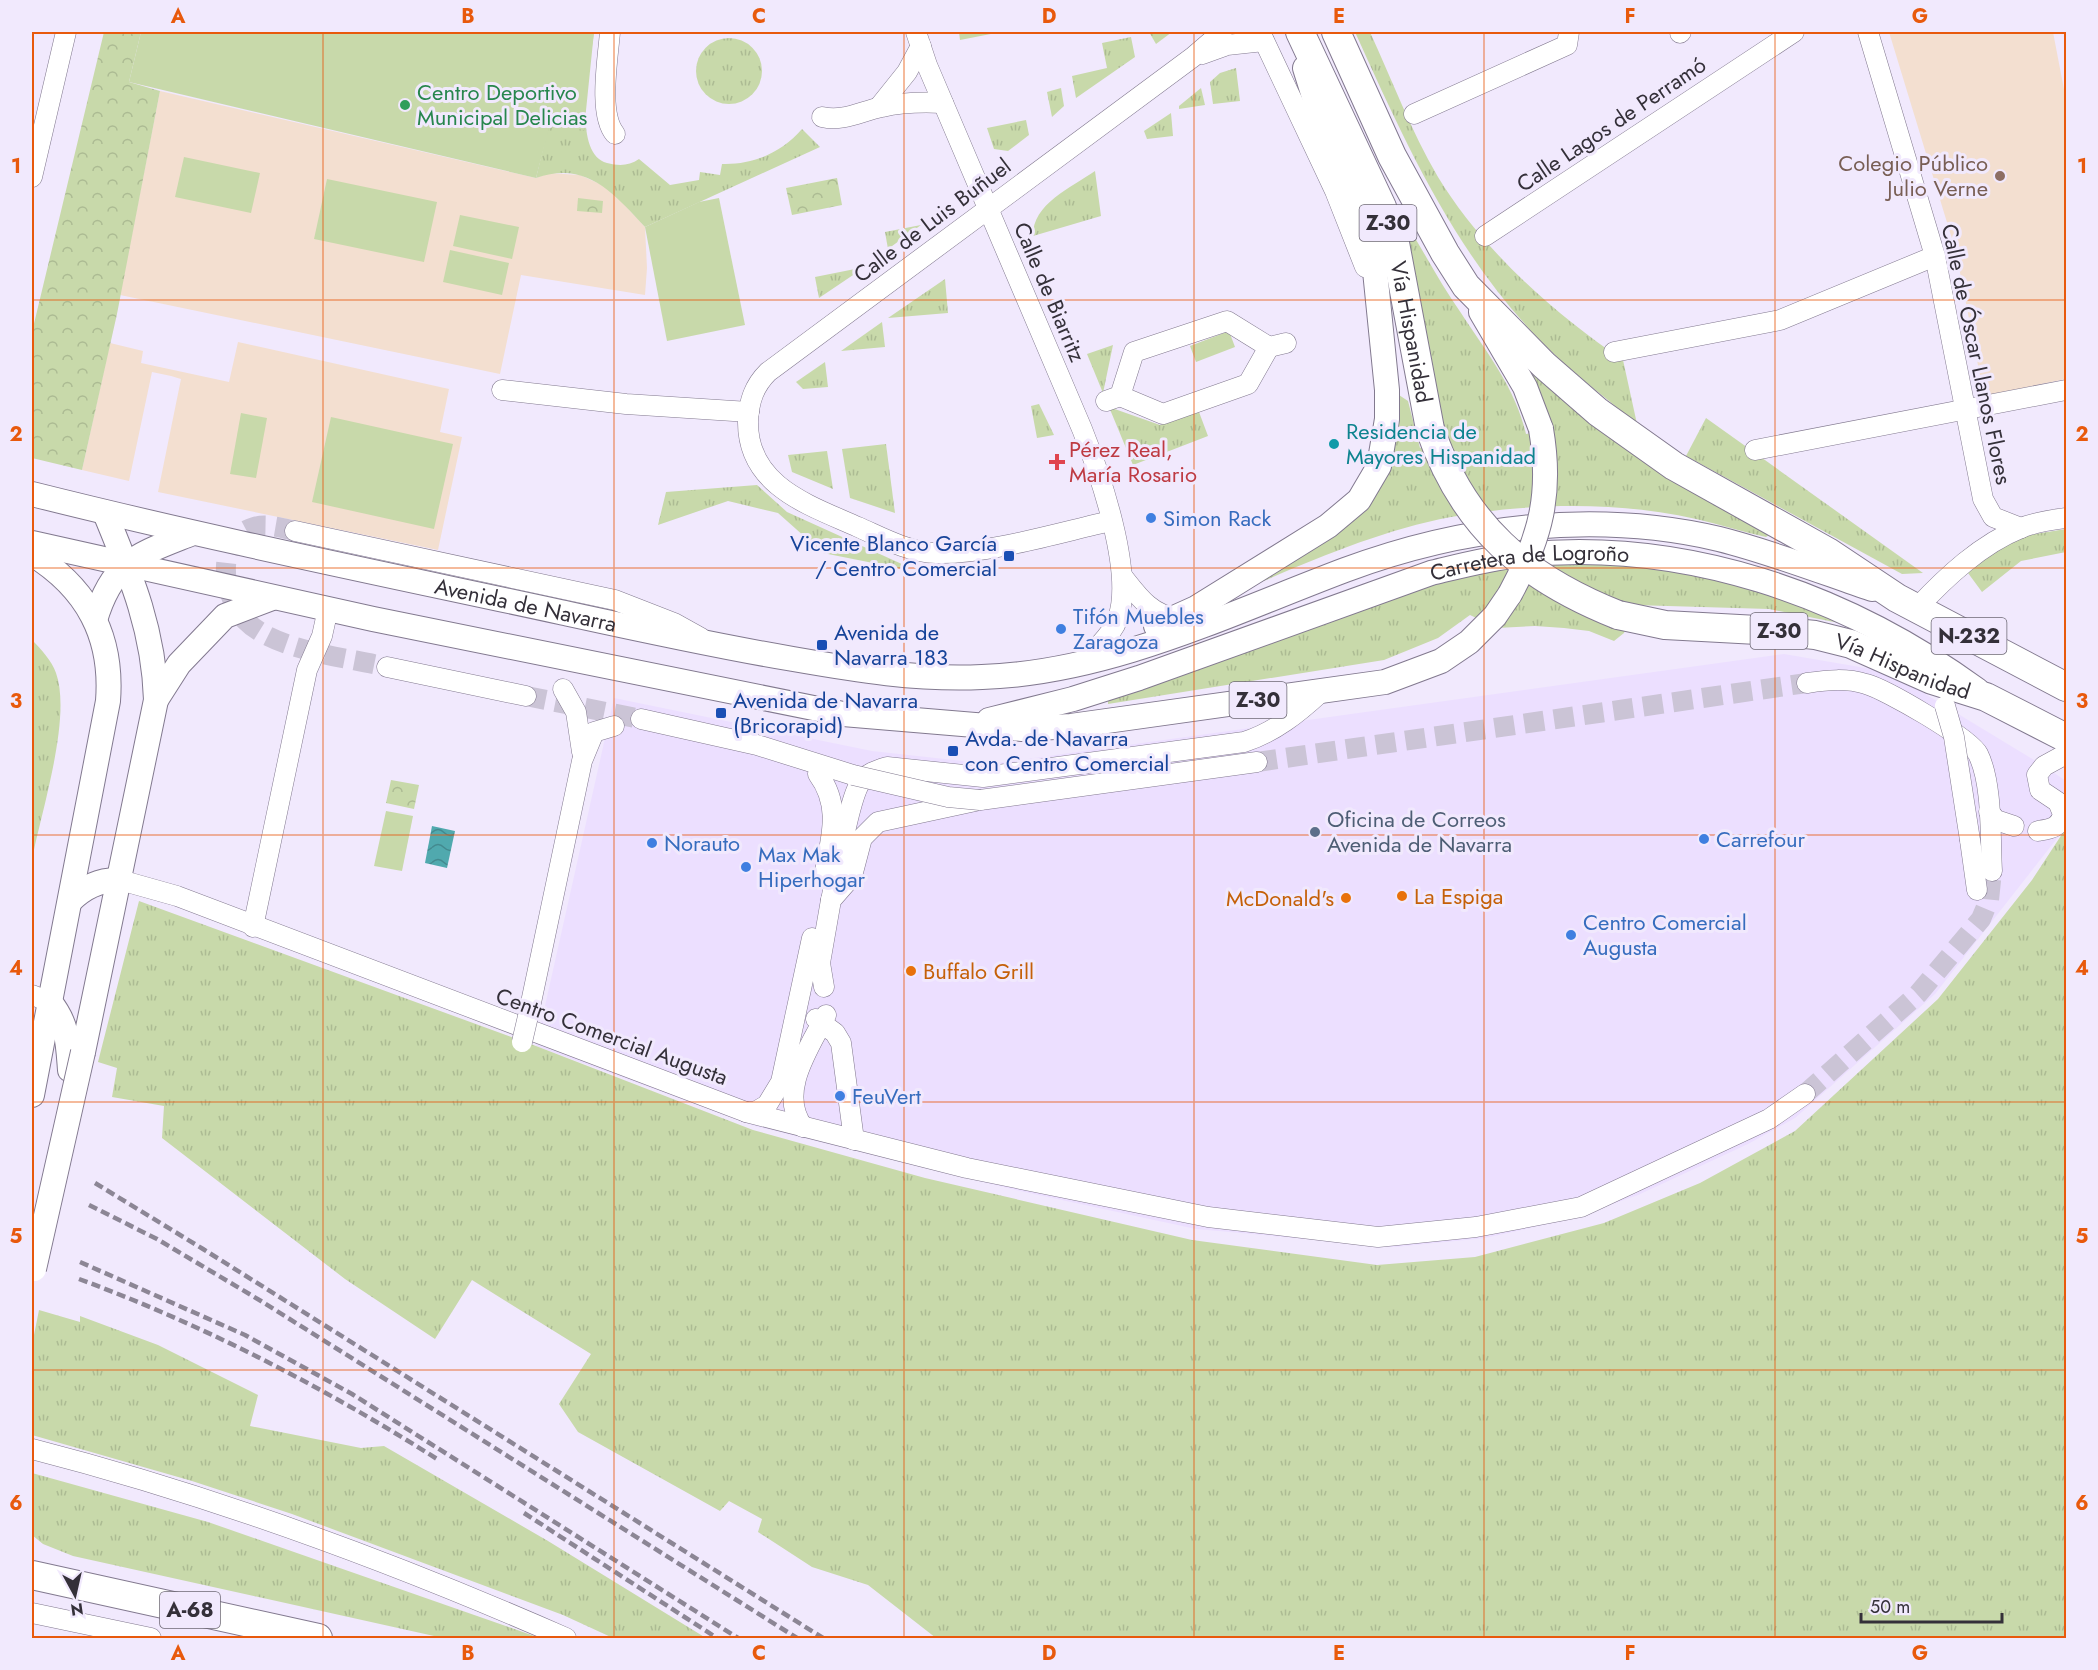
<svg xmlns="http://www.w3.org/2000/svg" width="2098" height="1670" font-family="Jost,sans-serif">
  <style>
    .built { fill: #ecdfff }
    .education { fill: #f3dfd0 }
    .grass { fill: url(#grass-tufts) }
    .park { fill: url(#park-crowns) }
    .pitch { fill: #c8d9aa }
    .water { fill: url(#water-waves) }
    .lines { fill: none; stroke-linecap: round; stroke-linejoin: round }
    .minor-tunnel { stroke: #cbc4d6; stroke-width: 20; stroke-dasharray: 20 10; stroke-linecap: butt }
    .minor-casing { stroke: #82798f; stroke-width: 21 }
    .major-casing { stroke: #82798f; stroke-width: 26 }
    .highway-casing { stroke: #82798f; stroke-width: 30 }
    .minor { stroke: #fff; stroke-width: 20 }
    .major { stroke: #fff; stroke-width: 24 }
    .highway { stroke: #fff; stroke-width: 28 }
    .rail { stroke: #8c8695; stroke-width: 4.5; stroke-dasharray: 9 4.5; stroke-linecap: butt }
    .minor-bridge-casing { stroke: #82798f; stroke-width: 21; stroke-linecap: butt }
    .major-bridge-casing { stroke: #82798f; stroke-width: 26; stroke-linecap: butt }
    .highway-bridge-casing { stroke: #82798f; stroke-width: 30; stroke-linecap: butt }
    .minor-bridge { stroke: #fff; stroke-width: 20 }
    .major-bridge { stroke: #fff; stroke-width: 24 }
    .highway-bridge { stroke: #fff; stroke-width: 28 }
    .grid { fill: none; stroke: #e8590c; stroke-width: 1.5; stroke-opacity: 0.55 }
    .leisure-dot { fill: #2e9e5b; stroke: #f1e9fd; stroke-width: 2 }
    .education-dot { fill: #8d6e63; stroke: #f1e9fd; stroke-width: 2 }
    .culture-dot { fill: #0f9aa8; stroke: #f1e9fd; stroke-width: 2 }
    .health-dot { fill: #e0444e; stroke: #f1e9fd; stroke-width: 2 }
    .shop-dot { fill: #3f7fe0; stroke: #f1e9fd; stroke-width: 2 }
    .transit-dot { fill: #1a4fb4; stroke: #f1e9fd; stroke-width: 2 }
    .service-dot { fill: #5c6f8a; stroke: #f1e9fd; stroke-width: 2 }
    .food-dot { fill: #e8710a; stroke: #f1e9fd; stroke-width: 2 }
    .labels { text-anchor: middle; stroke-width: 6; stroke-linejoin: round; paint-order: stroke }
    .shield { fill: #f1e9fd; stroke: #6d6874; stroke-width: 1.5 }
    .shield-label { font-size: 21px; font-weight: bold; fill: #343039 }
    .leisure-label { font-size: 22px; fill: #27864d; stroke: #f1e9fd; text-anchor: start }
    .street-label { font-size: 22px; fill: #343039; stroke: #f1e9fd }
    .education-label { font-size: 22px; fill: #785e54; stroke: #f1e9fd; text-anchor: end }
    .culture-label { font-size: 22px; fill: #0d838f; stroke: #f1e9fd; text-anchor: start }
    .health-label { font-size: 22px; fill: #be3a42; stroke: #f1e9fd; text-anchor: start }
    .shop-label { font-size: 22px; fill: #366cbe; stroke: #f1e9fd; text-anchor: start }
    .transit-label { font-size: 22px; fill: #164399; stroke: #f1e9fd; text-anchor: start }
    .service-label { font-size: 22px; fill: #4e5e75; stroke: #f1e9fd; text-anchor: start }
    .food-label { font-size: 22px; fill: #c56008; stroke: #f1e9fd; text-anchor: start }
    .neatline { fill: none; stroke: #e8590c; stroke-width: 2 }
    .grid-label { font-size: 20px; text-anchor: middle; font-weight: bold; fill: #e8590c }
  </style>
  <defs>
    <pattern id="grass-tufts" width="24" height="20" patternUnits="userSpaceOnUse" patternTransform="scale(1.5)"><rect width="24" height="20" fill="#c8d9aa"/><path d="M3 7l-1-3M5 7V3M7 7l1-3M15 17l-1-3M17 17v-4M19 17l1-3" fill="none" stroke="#acbb93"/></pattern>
    <pattern id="park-crowns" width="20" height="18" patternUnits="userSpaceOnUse" patternTransform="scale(1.5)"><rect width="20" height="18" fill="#c8d9aa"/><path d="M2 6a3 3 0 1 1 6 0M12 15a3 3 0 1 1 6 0" fill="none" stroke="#acbb93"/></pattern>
    <pattern id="water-waves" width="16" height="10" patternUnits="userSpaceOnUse" patternTransform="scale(1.5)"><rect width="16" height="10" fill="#50a9ae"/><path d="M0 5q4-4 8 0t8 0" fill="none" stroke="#438a8f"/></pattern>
  </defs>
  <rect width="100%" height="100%" fill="#f1e9fd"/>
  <polygon class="built" points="1784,654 1889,672 2044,766 2066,781 2066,827 1935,994 1795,1118 1748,1144 1638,1195 1566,1220 1485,1238 1395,1247 1196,1229 1020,1191 755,1126 536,1046 614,698 872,751 990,764"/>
  <g class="education">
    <polygon points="1889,32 2053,32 2066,100 2066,379 1984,396 1956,252"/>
    <polygon points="160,91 536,178 549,173 580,175 609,188 645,227 647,268 645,295 521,275 500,374 120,295"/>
    <polygon points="238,342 449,389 440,432 462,437 438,550 158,492 181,379 171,376 152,372 129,481 82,470 110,343 143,351 141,363 229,382"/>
  </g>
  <g class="grass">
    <path d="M225,32h369c-3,29 -24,121 13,131 12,3 22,3 32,-4l31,26 29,-5 1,-8 20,3 2,-11c31,1 59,-11 80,-35l18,18 -175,80c-31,-33 -58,-67 -109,-49l13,-54z"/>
    <path d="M1355,32h15c22,48 41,99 68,145 43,71 116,137 185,183l14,64c-27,-23 -57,-45 -83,-70 -94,-89 -147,-207 -199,-322z"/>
    <polygon points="1131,37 1135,57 1076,98 1072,76 1107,68 1102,43"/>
    <circle cx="729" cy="71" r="33"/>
    <polygon points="1236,68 1240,101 1213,104 1210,82 1220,73"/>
    <polygon points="1061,88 1064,106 1052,117 1047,92"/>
    <polygon points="1201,88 1205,105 1179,109 1179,106"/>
    <polygon points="1171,113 1173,136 1147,139 1144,131"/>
    <polygon points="1026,120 1029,135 1008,151 994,149 987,128"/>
    <path d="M1095,171l6,45 -68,20c-1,-32 39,-49 62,-65z"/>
    <polygon points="921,225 888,249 885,232"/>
    <path d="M1415,238c15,25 29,51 46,75 26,40 54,74 65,121l23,-4 -29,-74 249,179 -3,2c-24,-5 -47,-13 -70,-18 -79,-18 -167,-16 -245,-2 -74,14 -146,46 -215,76l117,-83 40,-114 6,-1 9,6 12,47 26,-12 -39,-195z"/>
    <polygon points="865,267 819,298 815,277"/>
    <polygon points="945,279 948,313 888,318"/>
    <polygon points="882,322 885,347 841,351"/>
    <polygon points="1113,345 1103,393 1087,354"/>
    <polygon points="825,362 828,387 803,389 796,382"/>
    <polygon points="1039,404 1054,435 1037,438 1031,406"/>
    <polygon points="1109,407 1160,425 1199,412 1208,436 1133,465"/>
    <polygon points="1706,418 1923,573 1902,574 1686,456"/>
    <polygon points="886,444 895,513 850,498 842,449"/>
    <polygon points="827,451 833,489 792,472 788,455"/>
    <polygon points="757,485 787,512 904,565 903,569 823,553 778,513 728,501 658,525 666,492"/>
    <polygon points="2066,529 2066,552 2021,561 1982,592 1968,573 2010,538"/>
    <polygon points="1590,557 1746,582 1844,624 1769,609 1634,605 1624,633 1614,641 1589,631 1564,628 1535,626 1497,628 1470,615 1438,638 1384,660 1108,704 1108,700 1468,568"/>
    <path d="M32,640c9,9 20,21 24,33 16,45 -15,139 -24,187z"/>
    <polygon points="2066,828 2066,1638 936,1638 868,1585 812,1567 758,1532 762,1519 729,1501 720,1511 578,1432 559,1404 591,1354 472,1280 435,1339 345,1279 162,1138 164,1106 112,1097 117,1068 98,1062 139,901 536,1046 753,1130 925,1178 1192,1240 1377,1265 1475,1257 1604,1223 1700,1183 1795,1131 1938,999 2032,880"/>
    <polygon points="39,1310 80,1322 80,1316 158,1345 258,1395 250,1426 361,1448 384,1446 548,1541 706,1638 613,1638 563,1615 292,1514 192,1481 32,1435 32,1345"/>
    <polygon points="32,1473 208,1522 540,1638 443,1638 73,1556 43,1544 32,1535"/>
  </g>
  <g class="park">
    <polygon points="104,32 141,32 129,82 160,91 117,314 82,470 32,458 32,332"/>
    <polygon points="1149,32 1172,32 1156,44"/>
    <polygon points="837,178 842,205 792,215 786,188"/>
    <polygon points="578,198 603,201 602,213 577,211"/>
    <polygon points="391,780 419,785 414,809 386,803"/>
  </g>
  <g class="pitch">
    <polygon points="141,32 594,32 584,130 550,124 536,178 129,82"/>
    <polygon points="959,32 1001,32 960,40"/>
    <polygon points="184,157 260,173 251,213 175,197"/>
    <polygon points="327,179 437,202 424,262 314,239"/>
    <polygon points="719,198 745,325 667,341 645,227 699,202"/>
    <polygon points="460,215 519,227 512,259 453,246"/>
    <polygon points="450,250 509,263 502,295 443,282"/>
    <polygon points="1229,331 1235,347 1196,362 1190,346"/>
    <polygon points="241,413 267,418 256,478 230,474"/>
    <polygon points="331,417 453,444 434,529 312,502"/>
    <polygon points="386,811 413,816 402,871 374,866"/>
  </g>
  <polygon class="water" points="432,826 455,831 447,868 425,863"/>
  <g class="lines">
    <g class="minor-tunnel">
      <path d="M295,531c-13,-3 -28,-8 -41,-4 -40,12 -32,69 -9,93 30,31 101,37 142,47"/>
      <polyline points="526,696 641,719"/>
      <polyline points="1257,762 1807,683"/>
      <polyline points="1805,1094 1918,994 1981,919 1989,900 1992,871"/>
    </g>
    <defs>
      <g id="minor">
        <path d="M610,32c-2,26 -12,82 5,102"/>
        <path d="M916,32l11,33 155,364c18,45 52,143 36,189 -4,12 -13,21 -21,30"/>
        <polyline points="1260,32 1335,191 1365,267"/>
        <polyline points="1868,32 1935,256 1983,499 1993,517 2021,528"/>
        <polyline points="1680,33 1681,32"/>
        <polyline points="1202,54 1227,45 1264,41"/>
        <polyline points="879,107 907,72 921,46"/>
        <polyline points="1414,114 1567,45 1569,32"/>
        <path d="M822,117c22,5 39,-6 60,-10 21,-5 40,-5 61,-4"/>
        <polyline points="32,177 66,32"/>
        <polyline points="1485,236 1794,32"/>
        <polyline points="1614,352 1780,320 1935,256"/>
        <polyline points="502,390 626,404 749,412"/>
        <polyline points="1120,396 1163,414 1248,384 1269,347"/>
        <polyline points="1106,401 1120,396 1134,352 1227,321 1269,347 1286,343"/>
        <polyline points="1755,450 2066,390"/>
        <path d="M1111,521c-50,11 -126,34 -175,32 -28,-1 -53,-15 -78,-26 -49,-22 -111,-41 -110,-106 1,-20 6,-35 20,-49l425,-315 29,-25"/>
        <polyline points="295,531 615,600 674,623 701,638"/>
        <path d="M1123,577c15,19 28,38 54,41"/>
        <path d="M1917,608c29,-31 64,-64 104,-80 14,-6 30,-8 45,-10"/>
        <polyline points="387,667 526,696"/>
        <path d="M1807,683c21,-3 39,-5 59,1 19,5 104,54 112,70 15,30 12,84 14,117"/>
        <polyline points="563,689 576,712 582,752"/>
        <polyline points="641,719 757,745 853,775"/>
        <path d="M818,774c23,31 14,61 7,97"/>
        <polyline points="1989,812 1996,820 2014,826"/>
        <path d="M2038,831c12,-2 22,-3 25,-17l-5,-12 -18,-12 -3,-15 7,-9 22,-12"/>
        <polyline points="1970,840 1977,890"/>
        <polyline points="120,880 177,896 746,1112 967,1168 1208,1217 1378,1237 1476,1227 1581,1207 1769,1119 1805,1094"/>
        <path d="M831,900c6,-26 17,-98 29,-117 7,-10 17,-13 27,-16l96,10 261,-35c31,-10 54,-29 77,-50"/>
        <polyline points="253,927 307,670 322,636 328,609"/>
        <polyline points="824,987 820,963 831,900 852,876 862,838 878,822 980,800 1257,762"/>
        <polyline points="32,995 50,1002"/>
        <polyline points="529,1012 582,761 594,732 614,726"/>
        <polyline points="816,1019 835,1033 841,1043 854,1140"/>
        <polyline points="746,1112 755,1112 767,1105 781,1082 812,938"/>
        <path d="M803,1127c-26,-35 7,-80 23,-112"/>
        <path d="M32,1449c183,47 361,113 534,189"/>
        <polyline points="32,1613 151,1638"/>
      </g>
      <g id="major">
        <polyline points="1481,312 1525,387 1541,429"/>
        <path id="s1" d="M32,494c175,44 352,80 528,118 78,17 155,34 233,47 63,11 125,21 189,18 127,-4 246,-63 363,-107 118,-44 250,-60 374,-31 52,13 103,33 153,50"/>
        <polyline points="32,543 373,619 843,714 1022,729 1071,726 1385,682 1441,661 1469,642 1495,616 1510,594"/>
        <path d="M32,554c55,34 81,82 76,147l-76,394"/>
        <path d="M95,620c18,-60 43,-65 98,-87"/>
        <polyline points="1156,626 1196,608 1328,526 1359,500 1379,466 1387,419 1387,390 1374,261 1362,222 1326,135 1305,68"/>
        <polyline points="156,700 179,664 225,616 272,598"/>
        <path id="s2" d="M989,720l84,-21 66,-21 292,-105c29,-7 59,-15 89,-18 164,-17 325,39 457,135"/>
        <path d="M70,901c14,-14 30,-22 50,-21"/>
        <path d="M50,1002c18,22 18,42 20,68"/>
        <path d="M83,1052l73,-352c-2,-70 -25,-124 -51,-187"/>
      </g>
      <g id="highway">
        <path id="s3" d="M1300,32l82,175 13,36 35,186"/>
        <polyline points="1336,32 1392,156 1445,253 1466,286 1544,365 1598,412 1674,466 1828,552 1897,598 2066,687"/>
        <path id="s4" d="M1618,615l47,10 111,6 39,4 36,9 81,36 54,17 80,41"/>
        <polyline points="32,1575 318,1638"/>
      </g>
    </defs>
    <use href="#minor" class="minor-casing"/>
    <use href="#major" class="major-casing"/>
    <use href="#highway" class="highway-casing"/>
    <use href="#minor" class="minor"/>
    <use href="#major" class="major"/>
    <use href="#highway" class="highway"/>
    <g class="rail">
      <polyline points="95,1183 203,1249 823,1638"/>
      <polyline points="89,1205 157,1239 261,1301 797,1638"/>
      <polyline points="80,1262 245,1335 352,1394 738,1638"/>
      <path d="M79,1279c125,46 246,109 358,180"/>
      <polyline points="524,1513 717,1638"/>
    </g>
    <defs>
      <g id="minor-bridge">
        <polyline points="1945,706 1954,737 1970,840"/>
        <polyline points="853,775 948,797 980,800"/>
        <polyline points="522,1042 529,1012"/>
      </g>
      <g id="major-bridge">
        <path d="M1510,594c31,-57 42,-101 31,-165"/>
        <polyline points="34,1269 83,1052"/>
      </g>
      <path id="highway-bridge" d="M1430,429c33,97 95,149 188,186"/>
    </defs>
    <use href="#minor-bridge" class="minor-bridge-casing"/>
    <use href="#major-bridge" class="major-bridge-casing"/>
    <use href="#highway-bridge" class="highway-bridge-casing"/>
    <use href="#minor-bridge" class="minor-bridge"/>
    <use href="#major-bridge" class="major-bridge"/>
    <use href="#highway-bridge" class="highway-bridge"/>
  </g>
  <path class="grid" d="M323,32v1606M614,32v1606M904,32v1606M1194,32v1606M1484,32v1606M1775,32v1606M32,300h2034M32,568h2034M32,835h2034M32,1102h2034M32,1370h2034"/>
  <circle class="leisure-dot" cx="405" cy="105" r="6"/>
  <circle class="education-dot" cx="2000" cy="176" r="6"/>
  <circle class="culture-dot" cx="1334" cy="444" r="6"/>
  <path class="health-dot" d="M1054 453h6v6h6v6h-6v6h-6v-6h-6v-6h6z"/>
  <g class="shop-dot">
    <circle cx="1151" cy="518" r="6"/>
    <circle cx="1061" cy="629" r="6"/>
    <circle cx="1704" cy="839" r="6"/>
    <circle cx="652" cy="843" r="6"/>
    <circle cx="746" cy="867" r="6"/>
    <circle cx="1571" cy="935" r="6"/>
    <circle cx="840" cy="1096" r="6"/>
  </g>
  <g class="transit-dot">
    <rect x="1003" y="550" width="12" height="12" rx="3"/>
    <rect x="816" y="639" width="12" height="12" rx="3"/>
    <rect x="715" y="707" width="12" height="12" rx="3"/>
    <rect x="947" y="745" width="12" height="12" rx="3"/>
  </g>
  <circle class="service-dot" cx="1315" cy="832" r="6"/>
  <g class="food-dot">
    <circle cx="1402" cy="896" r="6"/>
    <circle cx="1346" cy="898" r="6"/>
    <circle cx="911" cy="971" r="6"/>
  </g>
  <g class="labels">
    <g class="shield">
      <rect x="1359.5" y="205" width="57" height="36" rx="4.5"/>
      <rect x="1750.5" y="613" width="57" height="36" rx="4.5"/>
      <rect x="1931.5" y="618" width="75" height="36" rx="4.5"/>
      <rect x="1229.5" y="682" width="57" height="36" rx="4.5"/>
      <rect x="160" y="1592" width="60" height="36" rx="4.5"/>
    </g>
    <g class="shield-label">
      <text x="1388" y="230">Z-30</text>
      <text x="1779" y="638">Z-30</text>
      <text x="1969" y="643">N-232</text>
      <text x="1258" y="707">Z-30</text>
      <text x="190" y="1617">A-68</text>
    </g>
    <g class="leisure-label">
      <text x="417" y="100">Centro Deportivo<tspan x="417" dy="25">Municipal Delicias</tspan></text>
    </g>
    <g class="street-label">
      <text transform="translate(1611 124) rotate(-34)" y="8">Calle Lagos de Perramó</text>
      <text transform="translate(932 220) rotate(-37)" y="8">Calle de Luis Buñuel</text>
      <text transform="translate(1050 292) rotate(67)" y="8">Calle de Biarritz</text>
      <text dy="8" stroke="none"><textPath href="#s3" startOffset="322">Vía Hispanidad</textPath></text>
      <text transform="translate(1977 354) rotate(78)" y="8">Calle de Óscar Llanos Flores</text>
      <text dy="8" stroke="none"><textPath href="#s2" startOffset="566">Carretera de Logroño</textPath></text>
      <text dy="8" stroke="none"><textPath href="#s1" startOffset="506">Avenida de Navarra</textPath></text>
      <text dy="8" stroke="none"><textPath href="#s4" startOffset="292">Vía Hispanidad</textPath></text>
      <text transform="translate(612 1036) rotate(20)" y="8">Centro Comercial Augusta</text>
    </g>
    <g class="education-label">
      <text x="1988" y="171">Colegio Público<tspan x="1988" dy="25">Julio Verne</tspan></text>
    </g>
    <g class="culture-label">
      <text x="1346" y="439">Residencia de<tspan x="1346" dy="25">Mayores Hispanidad</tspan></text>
    </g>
    <g class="health-label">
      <text x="1069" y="457">Pérez Real,<tspan x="1069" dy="25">María Rosario</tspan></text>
    </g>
    <g class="shop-label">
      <text x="1163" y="526">Simon Rack</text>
      <text x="1073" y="624">Tifón Muebles<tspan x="1073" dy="25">Zaragoza</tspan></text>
      <text x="1716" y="847">Carrefour</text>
      <text x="664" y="851">Norauto</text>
      <text x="758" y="862">Max Mak<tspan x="758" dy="25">Hiperhogar</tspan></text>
      <text x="1583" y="930">Centro Comercial<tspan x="1583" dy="25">Augusta</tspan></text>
      <text x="852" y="1104">FeuVert</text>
    </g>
    <g class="transit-label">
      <text x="997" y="551" text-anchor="end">Vicente Blanco García<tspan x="997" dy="25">/ Centro Comercial</tspan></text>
      <text x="834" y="640">Avenida de<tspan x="834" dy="25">Navarra 183</tspan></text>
      <text x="733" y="708">Avenida de Navarra<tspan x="733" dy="25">(Bricorapid)</tspan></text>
      <text x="965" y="746">Avda. de Navarra<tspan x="965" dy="25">con Centro Comercial</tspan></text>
    </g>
    <g class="service-label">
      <text x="1327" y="827">Oficina de Correos<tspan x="1327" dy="25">Avenida de Navarra</tspan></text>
    </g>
    <g class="food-label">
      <text x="1414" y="904">La Espiga</text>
      <text x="1334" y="906" text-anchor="end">McDonald's</text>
      <text x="923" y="979">Buffalo Grill</text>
    </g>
  </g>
  <rect width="2098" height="1670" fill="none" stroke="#f1e9fd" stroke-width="66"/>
  <g transform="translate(75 1595) rotate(172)" stroke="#f1e9fd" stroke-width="4.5" paint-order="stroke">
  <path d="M0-4.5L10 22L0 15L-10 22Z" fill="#343039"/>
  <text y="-9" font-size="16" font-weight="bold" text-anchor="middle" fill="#343039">N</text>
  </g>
  <path d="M1861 1613v9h141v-9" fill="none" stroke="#343039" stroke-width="3"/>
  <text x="1870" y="1613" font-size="18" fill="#343039" stroke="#f1e9fd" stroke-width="4.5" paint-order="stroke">50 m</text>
  <rect x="33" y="33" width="2032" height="1604" class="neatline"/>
  <g class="grid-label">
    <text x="178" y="23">A</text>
    <text x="468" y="23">B</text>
    <text x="759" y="23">C</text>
    <text x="1049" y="23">D</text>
    <text x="1339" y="23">E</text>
    <text x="1630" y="23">F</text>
    <text x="1920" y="23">G</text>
    <text x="16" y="173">1</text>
    <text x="2082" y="173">1</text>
    <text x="16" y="441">2</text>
    <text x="2082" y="441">2</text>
    <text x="16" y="708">3</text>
    <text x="2082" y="708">3</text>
    <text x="16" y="975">4</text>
    <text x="2082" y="975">4</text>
    <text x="16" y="1243">5</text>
    <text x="2082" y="1243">5</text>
    <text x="16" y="1510">6</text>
    <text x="2082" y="1510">6</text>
    <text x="178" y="1660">A</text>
    <text x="468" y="1660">B</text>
    <text x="759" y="1660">C</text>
    <text x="1049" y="1660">D</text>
    <text x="1339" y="1660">E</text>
    <text x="1630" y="1660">F</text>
    <text x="1920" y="1660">G</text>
  </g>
</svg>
